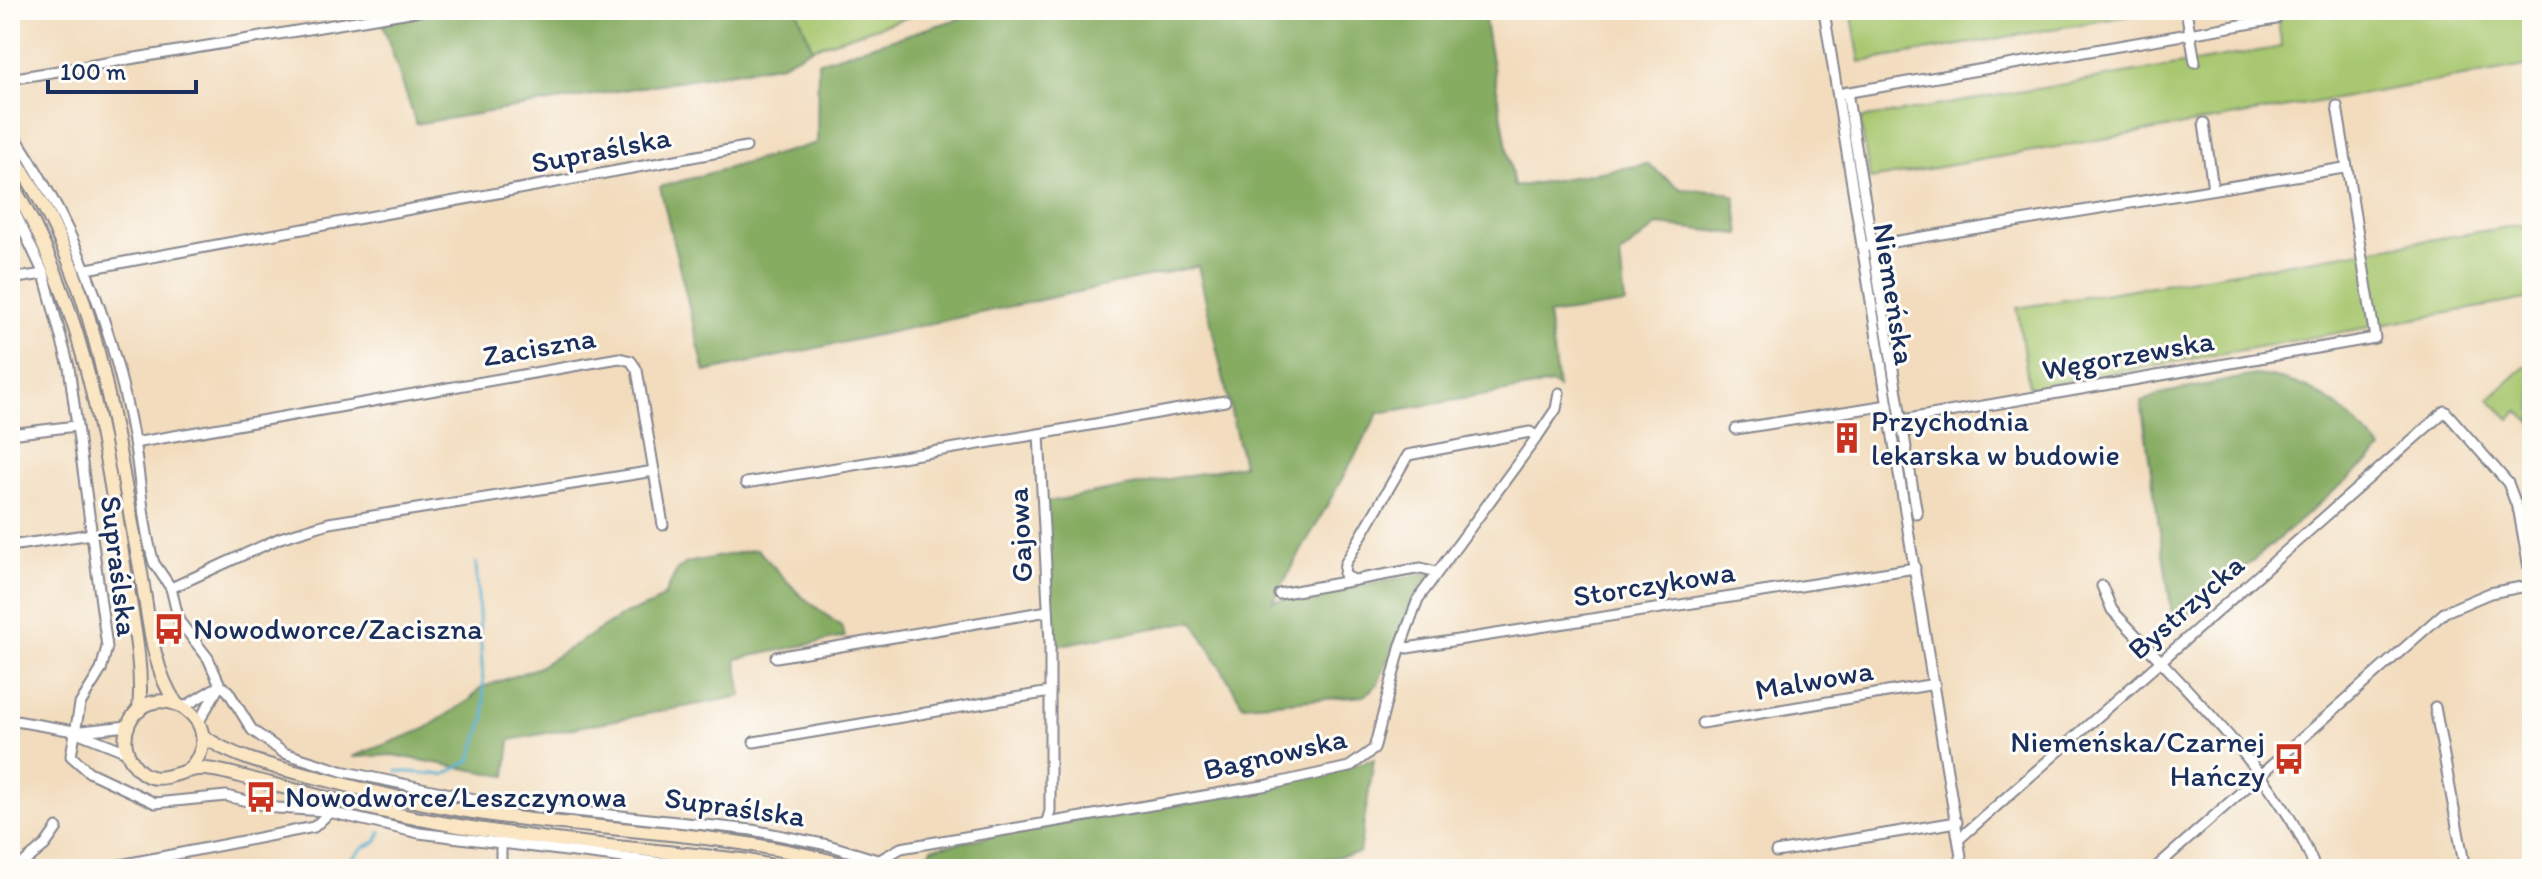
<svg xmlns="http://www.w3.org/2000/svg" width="2542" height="879" font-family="Itim,sans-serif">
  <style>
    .green { fill: #a8c76f; stroke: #627b66; stroke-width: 2 }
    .forest { fill: #86ac62; stroke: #506e60; stroke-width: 2 }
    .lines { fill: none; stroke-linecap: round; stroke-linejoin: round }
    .stream { stroke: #51aecf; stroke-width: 3 }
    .minor-casing { stroke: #86868e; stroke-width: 13 }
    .secondary-casing { stroke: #86868e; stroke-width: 16 }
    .minor { stroke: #fff; stroke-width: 9 }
    .secondary { stroke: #fbe6c4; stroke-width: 12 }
    .labels { text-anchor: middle; stroke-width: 6; stroke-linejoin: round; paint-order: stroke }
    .street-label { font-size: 30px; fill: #1b2f5e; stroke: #fdfcf7 }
    .poi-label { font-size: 30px; fill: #1b2f5e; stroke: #fdfcf7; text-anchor: start }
  </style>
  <rect width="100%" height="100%" fill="#fdfcf7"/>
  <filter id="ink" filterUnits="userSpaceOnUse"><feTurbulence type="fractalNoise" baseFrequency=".0125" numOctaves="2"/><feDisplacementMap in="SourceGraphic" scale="16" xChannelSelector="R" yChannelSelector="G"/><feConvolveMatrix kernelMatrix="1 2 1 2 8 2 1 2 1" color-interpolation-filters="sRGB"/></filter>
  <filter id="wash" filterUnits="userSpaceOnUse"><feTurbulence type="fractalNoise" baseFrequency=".006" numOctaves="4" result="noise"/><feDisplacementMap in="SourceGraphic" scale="32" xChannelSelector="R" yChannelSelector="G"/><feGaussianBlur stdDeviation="1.8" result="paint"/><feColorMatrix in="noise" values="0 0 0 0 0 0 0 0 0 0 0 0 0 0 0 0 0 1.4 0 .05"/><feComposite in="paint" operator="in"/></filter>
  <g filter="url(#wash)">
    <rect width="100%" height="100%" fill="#f2dcbd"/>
    <g class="green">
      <polygon points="797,10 931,10 812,48"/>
      <polygon points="1851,10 2164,10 1860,62"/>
      <polygon points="2276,10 2532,10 2532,65 1870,179 1860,119 2282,47"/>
      <polygon points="2532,223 2532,298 2029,388 2017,308"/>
      <polygon points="2532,360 2532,424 2518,411 2510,419 2489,399"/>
    </g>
    <g class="forest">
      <polygon points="457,10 797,10 812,48 782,64 416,124 382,22"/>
      <polygon points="987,10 1483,10 1514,187 1647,164 1681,189 1726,192 1735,197 1740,234 1658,225 1620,255 1625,304 1548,315 1558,388 1552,384 1379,413 1273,601 1432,572 1413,598 1378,684 1364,696 1243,705 1193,621 1054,646 1047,502 1243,465 1198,266 705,372 660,187 817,143 818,62"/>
      <path d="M2255,375C2313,380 2343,407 2382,450L2174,628L2141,402L2160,394Z"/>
      <polygon points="757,549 800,595 841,626 845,637 736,659 742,696 510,740 506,776 393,755 352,757 423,730 471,699 480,688 537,668 625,614 651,605 664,596 677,570 687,563"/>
      <polygon points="1374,760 1359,853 1264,869 946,869 926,861 932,848"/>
    </g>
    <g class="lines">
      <g class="stream">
        <polyline points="397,771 444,775 471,760 485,716 476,563"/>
        <polyline points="340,869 364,847 376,842 381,832"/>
      </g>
    </g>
  </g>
  <g filter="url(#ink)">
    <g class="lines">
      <defs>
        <g id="minor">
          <polyline points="2186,10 2195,62"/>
          <polyline points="1824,11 1963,869"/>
          <polyline points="10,79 422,10"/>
          <polyline points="1847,92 1917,514"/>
          <polyline points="1838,94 2276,19"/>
          <polyline points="2204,123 2213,189"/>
          <path d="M10,129C75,224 114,328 134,441C141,481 142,523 154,563L171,588L179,621L208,658L220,685L228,691L252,730L284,753L341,771L489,802L752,830L828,845L907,869"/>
          <polyline points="10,202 44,274 69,367 107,647 101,670 80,704 71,756 89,772 155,803 226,796 277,808 325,811 419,833 713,869"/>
          <polyline points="1862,247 2344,168"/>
          <polyline points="87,269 746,147"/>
          <polyline points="10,279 44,274"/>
          <polyline points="1891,422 2375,338 2337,106"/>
          <polyline points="1736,429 1888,405"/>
          <polyline points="10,434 76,426"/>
          <polyline points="134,443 619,358 631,361 637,370 654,471 329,523 280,538 171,588"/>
          <polyline points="654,471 663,525"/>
          <polyline points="746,483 1039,434"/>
          <polyline points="10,546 92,534"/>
          <polyline points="1354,580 1344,575 1345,564 1408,455 1530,432 1537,437"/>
          <path d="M2102,586L2112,610C2176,678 2285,783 2315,869"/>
          <polyline points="1279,594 1421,568 1436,572"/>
          <polyline points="1401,645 1407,648 1915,568"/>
          <polyline points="776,657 1048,611"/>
          <polyline points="184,707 220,685"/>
          <polyline points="2435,707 2465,869"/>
          <polyline points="10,720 74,731 127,752"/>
          <polyline points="198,723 220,685"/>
          <polyline points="1702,723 1935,684"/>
          <polyline points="81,731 128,726"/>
          <polyline points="754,742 1050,692"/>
          <polyline points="1047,821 1050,811 1050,643 1039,434 1225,401"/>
          <polyline points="1959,839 2445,411 2508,483 2519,512 2532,585"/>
          <polyline points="501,846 501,869"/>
          <polyline points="1776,852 1957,822"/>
          <polyline points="880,860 901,848 1268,785 1349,767 1374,749 1401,645 1418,599 1537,437 1556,409 1559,393"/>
          <polyline points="16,869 45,845 57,828"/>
          <polyline points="100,869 314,827 329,813"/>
          <polyline points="2154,869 2445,612 2490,593 2532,585"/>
        </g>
        <g id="secondary">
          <path d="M10,152C99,277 111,417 139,562C148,607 150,666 176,703"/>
          <path d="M10,181C81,298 102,426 123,559C130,608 144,661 139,711"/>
          <path d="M202,735C236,761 286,769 327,780C383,795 441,808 499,816C618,832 743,833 858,869"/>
          <path d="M187,771C237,723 153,671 129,723C124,735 124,747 130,758C152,797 178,766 206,769C227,771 249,779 271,784C325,798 380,812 436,822C539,841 645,849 749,861L787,869"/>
        </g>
      </defs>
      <use href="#minor" class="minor-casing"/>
      <use href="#secondary" class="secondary-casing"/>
      <use href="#minor" class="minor"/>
      <use href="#secondary" class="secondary"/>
    </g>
  </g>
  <defs>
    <symbol id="building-bare" viewBox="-9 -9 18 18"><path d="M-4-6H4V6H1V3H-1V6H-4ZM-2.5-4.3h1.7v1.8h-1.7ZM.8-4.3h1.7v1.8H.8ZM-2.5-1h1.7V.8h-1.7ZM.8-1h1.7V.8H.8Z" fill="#c8321e" stroke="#fdfcf7" stroke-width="2.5" paint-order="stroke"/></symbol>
    <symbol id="bus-bare" viewBox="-9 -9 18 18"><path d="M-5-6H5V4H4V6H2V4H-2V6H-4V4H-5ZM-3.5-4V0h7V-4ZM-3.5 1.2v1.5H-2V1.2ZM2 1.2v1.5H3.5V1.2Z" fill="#c8321e" stroke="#fdfcf7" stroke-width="2.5" paint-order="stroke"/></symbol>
  </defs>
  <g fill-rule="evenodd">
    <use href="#building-bare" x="1825" y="416" width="44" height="44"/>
    <use href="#bus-bare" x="147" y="607" width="44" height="44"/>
    <use href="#bus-bare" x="2267" y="737" width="44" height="44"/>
    <use href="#bus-bare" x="239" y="775" width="44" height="44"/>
  </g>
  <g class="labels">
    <g class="street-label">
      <text transform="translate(601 150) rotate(-11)" y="10">Supraślska</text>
      <text transform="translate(1894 294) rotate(81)" y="10">Niemeńska</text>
      <text transform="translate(539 347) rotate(-10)" y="10">Zaciszna</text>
      <text transform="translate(2128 355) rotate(-10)" y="10">Węgorzewska</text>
      <text transform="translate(1020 535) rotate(-93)" y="10">Gajowa</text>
      <text transform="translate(119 566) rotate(83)" y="10">Supraślska</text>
      <text transform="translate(1654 584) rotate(-9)" y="10">Storczykowa</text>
      <text transform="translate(2186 607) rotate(-41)" y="10">Bystrzycka</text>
      <text transform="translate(1814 680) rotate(-10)" y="10">Malwowa</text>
      <text transform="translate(1275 754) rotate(-13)" y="10">Bagnowska</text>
      <text transform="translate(735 807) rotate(8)" y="10">Supraślska</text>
    </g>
    <g class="poi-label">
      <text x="1871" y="431">Przychodnia<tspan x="1871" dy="34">lekarska w budowie</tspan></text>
      <text x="193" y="639">Nowodworce/Zaciszna</text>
      <text x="2265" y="752" text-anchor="end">Niemeńska/Czarnej<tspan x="2265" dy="34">Hańczy</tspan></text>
      <text x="285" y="807">Nowodworce/Leszczynowa</text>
    </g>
  </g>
  <rect width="2542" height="879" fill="none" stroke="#fdfcf7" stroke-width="40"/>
  <path d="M48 80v12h148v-12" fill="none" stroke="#1b2f5e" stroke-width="4"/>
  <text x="60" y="80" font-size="24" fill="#1b2f5e" stroke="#fdfcf7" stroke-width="6" paint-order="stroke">100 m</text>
</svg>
